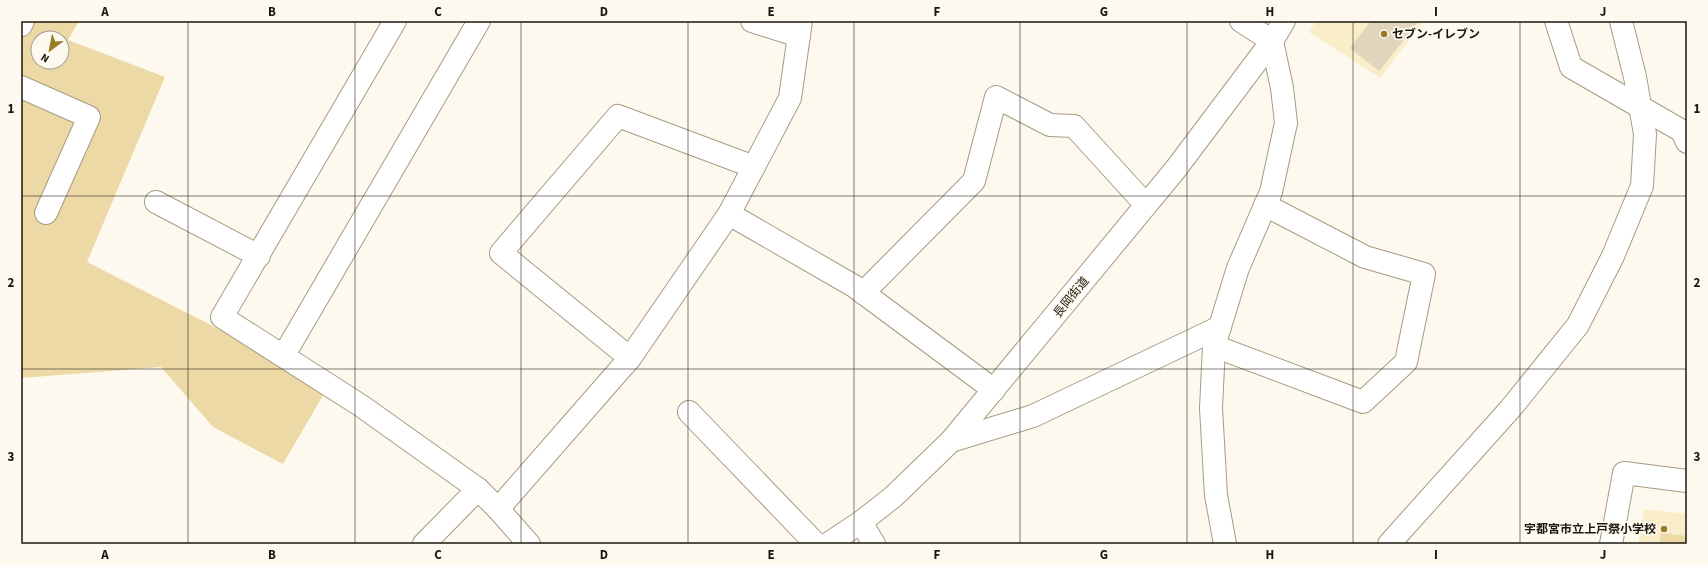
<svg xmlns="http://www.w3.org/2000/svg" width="1708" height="565" font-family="'Source Sans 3','Noto Sans JP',sans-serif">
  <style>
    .built { fill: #faedca }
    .green { fill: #ecd9a6; fill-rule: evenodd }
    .building { fill: #e0d6bb }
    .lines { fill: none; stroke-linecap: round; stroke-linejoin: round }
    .street-casing { stroke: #a69c83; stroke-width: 24 }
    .secondary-casing { stroke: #a69c83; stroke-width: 24 }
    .street { stroke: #fff; stroke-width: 22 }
    .secondary { stroke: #fff; stroke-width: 22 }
    .grid { fill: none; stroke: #1b170e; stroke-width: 1; stroke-opacity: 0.55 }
    .poi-dot { fill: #987b24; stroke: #fdf9ee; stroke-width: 1.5 }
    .labels { text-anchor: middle; stroke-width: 3.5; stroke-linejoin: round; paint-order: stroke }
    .poi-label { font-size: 12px; font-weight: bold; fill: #1b170e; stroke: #fdf9ee; text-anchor: start }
    .street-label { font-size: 12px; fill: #1b170e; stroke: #fdf9ee }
    .neatline { fill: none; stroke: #1b170e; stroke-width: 1.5 }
    .grid-label { font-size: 13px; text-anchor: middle; font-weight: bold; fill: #1b170e }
  </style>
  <rect width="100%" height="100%" fill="#fdf9ee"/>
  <g class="built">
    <polygon points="1316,21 1424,21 1380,78 1309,32"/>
    <polygon points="1644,509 1687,514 1687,544 1638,544"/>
  </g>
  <g class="green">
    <path d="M21,21H79L68,40L165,77L87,262L329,385L283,464L213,427L161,367L21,378ZM38,38H62V62H38Z"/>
    <polygon points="1661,533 1687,536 1687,544 1659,544"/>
  </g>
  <polygon class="building" points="1371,21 1419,21 1379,71 1350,48"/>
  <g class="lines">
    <defs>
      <g id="street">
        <polyline points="395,21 222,317 360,405 478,489 498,509 529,544"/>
        <polyline points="752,21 799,36"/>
        <polyline points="1556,21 1571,67 1682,131 1687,142"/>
        <polyline points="21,25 23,21"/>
        <polyline points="21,87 89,117 46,213"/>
        <polyline points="156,202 259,256"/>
        <polyline points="729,214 854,286 994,390"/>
        <polyline points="863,293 974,181 996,97 1050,125 1074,126 1146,205"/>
        <polyline points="1214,346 1363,402 1406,362 1424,274 1365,257 1265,205"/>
        <polyline points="284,355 479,21"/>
        <polyline points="630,358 501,253 618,116 754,167"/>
        <polyline points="689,412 816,544"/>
        <polyline points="951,441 1033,416 1220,327"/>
        <polyline points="498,509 630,358 729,214 790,98 801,21"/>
        <polyline points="861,522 874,544"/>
        <polyline points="424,544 478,489"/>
        <polyline points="1225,544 1216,495 1211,408 1214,346 1238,268 1271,192 1286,123 1282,88 1272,41 1241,21"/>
      </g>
      <g id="secondary">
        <polyline points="828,544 861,522 893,497 951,441 1175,170 1272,41 1284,21"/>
        <polyline points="1389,544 1511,408 1578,325 1613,256 1642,186 1645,134 1635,77 1621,21"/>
        <polyline points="1611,544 1624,473 1687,481"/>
      </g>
    </defs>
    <use href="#street" class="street-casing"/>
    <use href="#secondary" class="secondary-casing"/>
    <use href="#street" class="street"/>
    <use href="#secondary" class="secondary"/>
  </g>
  <path class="grid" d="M188,21V544M355,21V544M521,21V544M688,21V544M854,21V544M1020,21V544M1187,21V544M1353,21V544M1520,21V544M21,196H1687M21,369H1687"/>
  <g class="poi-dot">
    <circle cx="1384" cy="34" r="4"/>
    <circle cx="1664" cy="529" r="4"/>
  </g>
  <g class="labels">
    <g class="poi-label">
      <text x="1392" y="38">セブン-イレブン</text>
      <text x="1656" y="533" text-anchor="end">宇都宮市立上戸祭小学校</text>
    </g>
    <g class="street-label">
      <text transform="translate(1071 297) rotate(-51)" y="4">長岡街道</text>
    </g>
  </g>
  <rect width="1708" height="565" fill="none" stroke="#fdf9ee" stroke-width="44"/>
  <g transform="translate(50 50) rotate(212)"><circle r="19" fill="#fdf9ee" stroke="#a39f94"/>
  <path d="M0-3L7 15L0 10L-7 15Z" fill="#987b24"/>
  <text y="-6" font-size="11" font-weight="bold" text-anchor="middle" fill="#1b170e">N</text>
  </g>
  <rect x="22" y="22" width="1664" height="521" class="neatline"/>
  <g class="grid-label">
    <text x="105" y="16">A</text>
    <text x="272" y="16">B</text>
    <text x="438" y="16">C</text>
    <text x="604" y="16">D</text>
    <text x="771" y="16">E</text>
    <text x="937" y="16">F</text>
    <text x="1104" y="16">G</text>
    <text x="1270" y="16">H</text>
    <text x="1436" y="16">I</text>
    <text x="1603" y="16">J</text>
    <text x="11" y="113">1</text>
    <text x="1697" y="113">1</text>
    <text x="11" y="287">2</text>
    <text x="1697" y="287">2</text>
    <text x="11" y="461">3</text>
    <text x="1697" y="461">3</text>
    <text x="105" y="559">A</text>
    <text x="272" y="559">B</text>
    <text x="438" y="559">C</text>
    <text x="604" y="559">D</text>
    <text x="771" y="559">E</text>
    <text x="937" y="559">F</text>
    <text x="1104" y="559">G</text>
    <text x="1270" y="559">H</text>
    <text x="1436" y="559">I</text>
    <text x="1603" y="559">J</text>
  </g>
</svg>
